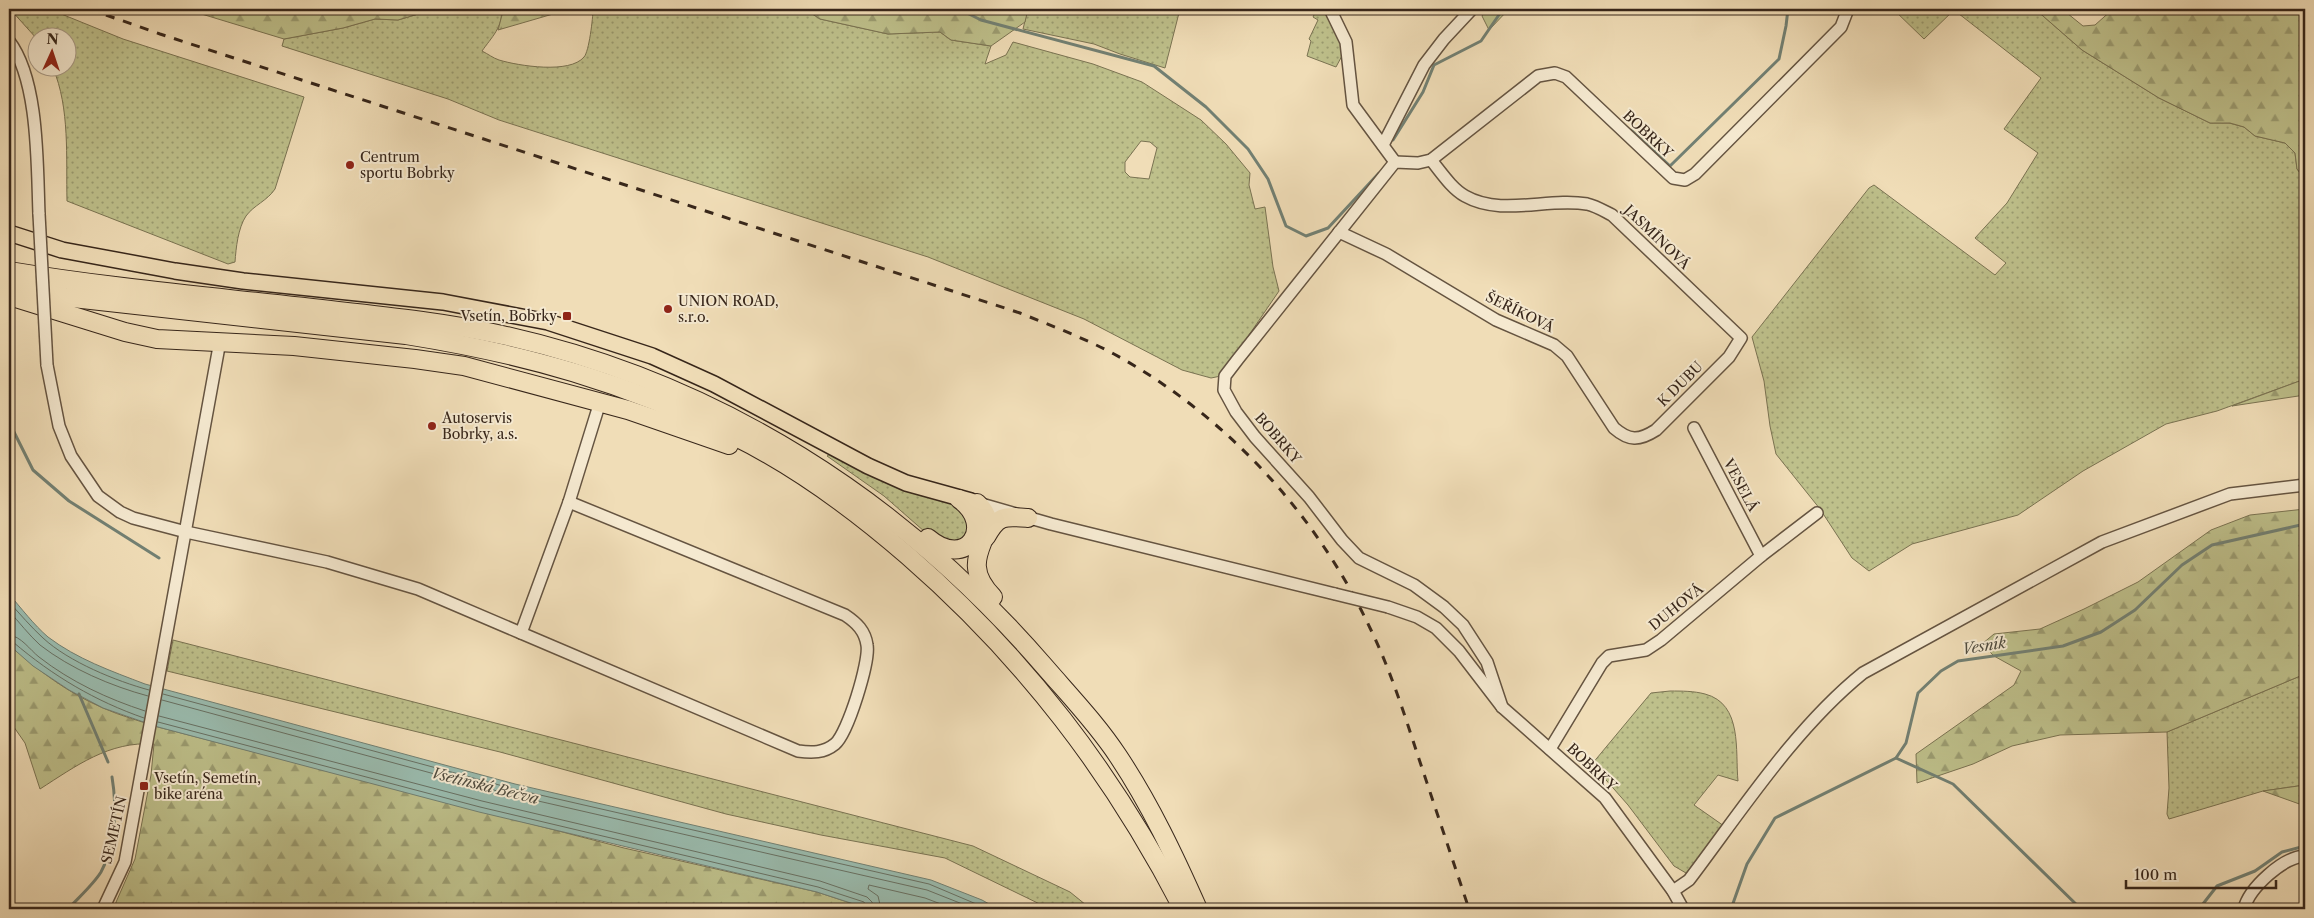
<svg xmlns="http://www.w3.org/2000/svg" width="2314" height="918" font-family="'Libre Caslon Text',serif">
  <style>
    .grass { fill: url(#grass-dots); stroke: #7a7352; fill-rule: evenodd }
    .forest { fill: url(#forest-firs); stroke: #7a7352 }
    .water { fill: #9abcaf; stroke: #728073 }
    .lines { fill: none; stroke-linecap: round; stroke-linejoin: round }
    .shore { stroke: #687164; stroke-width: 1 }
    .stream { stroke: #728073; stroke-width: 3 }
    .minor-casing { stroke: #655441; stroke-width: 14 }
    .major-casing { stroke: #37261a; stroke-width: 18 }
    .highway-casing { stroke: #37261a; stroke-width: 20 }
    .minor { stroke: #f5e9d0; stroke-width: 11 }
    .major { stroke: #f0ddb7; stroke-width: 15 }
    .highway { stroke: #f0ddb7; stroke-width: 18 }
    .rail { stroke: #37261a; stroke-width: 3; stroke-dasharray: 9 9; stroke-linecap: butt }
    .minor-bridge-casing { stroke: #655441; stroke-width: 14; stroke-linecap: butt }
    .minor-bridge { stroke: #f5e9d0; stroke-width: 11 }
    .poi-dot { fill: #8f2418; stroke: #f5e9d0; stroke-width: 2 }
    .labels { text-anchor: middle; stroke-width: 4; stroke-linejoin: round; paint-order: stroke }
    .street-label { font-size: 14px; fill: #37261a; stroke: #f5e9d0 }
    .poi-label { font-size: 14px; fill: #37261a; stroke: #f5e9d0; text-anchor: start }
    .water-label { font-size: 15px; font-style: italic; fill: #504c3f; stroke: #f5e9d0 }
  </style>
  <defs>
    <pattern id="grass-dots" width="8" height="8" patternUnits="userSpaceOnUse" patternTransform="scale(1.25)"><rect width="8" height="8" fill="#bec08b"/><path d="M2 2h.1M6 6h.1" fill="none" stroke="#9b9c71" stroke-width="1.8" stroke-linecap="round"/></pattern>
    <pattern id="forest-firs" width="22" height="20" patternUnits="userSpaceOnUse" patternTransform="scale(1.25)"><rect width="22" height="20" fill="#bec08b"/><path d="M5 1l3.5 6h-7zM16 11l3.5 6h-7z" fill="#9b9c71"/></pattern>
  </defs>
  <rect width="100%" height="100%" fill="#f0ddb7"/>
  <filter id="stains"><feTurbulence type="fractalNoise" baseFrequency=".004" numOctaves="4"/><feColorMatrix values="0 0 0 0 .2 0 0 0 0 .09 0 0 0 0 .02 0 0 0 .5 -.17"/></filter>
  <radialGradient id="worn" r=".72"><stop offset=".6" stop-color="#630" stop-opacity="0"/><stop offset="1" stop-color="#630" stop-opacity=".3"/></radialGradient>
  <g class="grass">
    <path d="M10,9H49L123,39L304,97L275,189C267,201 254,205 246,216C238,228 236,248 235,262L228,264L67,201C66,158 70,108 53,68H68V38L37,39Z"/>
    <path d="M435,9H501C504,26 491,38 482,51C488,54 493,58 499,60C519,66 570,74 584,57C589,52 593,18 593,9H805L820,19L888,34L940,32L951,40L991,46L985,64L1006,55L1013,42L1093,64L1142,82L1201,120L1226,144L1250,173L1249,185L1255,209L1265,207L1273,267L1279,291L1221,376L1211,378L1182,370L1084,319L928,257L499,120L448,99L282,46L284,39L343,28L375,19L398,20ZM1141,141L1150,142L1157,148L1149,179L1130,177L1125,172V162Z"/>
    <polygon points="1028,9 1180,9 1165,68 1120,54 1094,44 1023,29"/>
    <polygon points="1317,9 1325,9 1341,38 1344,52 1336,67 1307,56 1311,41 1309,39 1318,20 1313,17"/>
    <polygon points="1893,9 2035,9 2082,50 2159,98 2210,123 2229,123 2244,127 2255,136 2285,143 2295,153 2297,169 2305,179 2305,379 2217,411 2166,424 2083,471 2018,515 1912,544 1869,571 1852,558 1820,509 1776,454 1770,426 1764,381 1752,337 1869,188 1874,185 1995,275 2006,263 1975,238 2007,203 2038,153 2004,129 2041,78 1954,10 1924,39"/>
    <polygon points="830,454 959,505 972,524 962,542 933,539 884,496 827,456"/>
    <polygon points="173,640 973,846 1070,892 1091,909 1050,909 945,858 821,835 726,814 500,752 167,671"/>
    <polygon points="2305,674 2305,785 2263,791 2169,819 2167,814 2169,788 2167,732"/>
    <path d="M1670,691C1682,691 1694,691 1705,694C1743,704 1735,751 1738,781L1718,775L1694,805L1724,826L1692,869L1686,873L1674,866L1628,805L1592,764L1651,693Z"/>
  </g>
  <g class="forest">
    <polygon points="185,9 184,9 435,9 398,20 375,19 343,28 284,39"/>
    <polygon points="501,9 554,9 553,14 498,30 502,15"/>
    <polygon points="805,9 1028,9 1025,22 991,46 951,40 940,32 888,34 820,19"/>
    <polygon points="1486,9 1509,9 1489,30 1482,16"/>
    <polygon points="2035,9 2062,9 2083,26 2095,25 2113,9 2305,9 2305,179 2297,169 2295,153 2285,143 2255,136 2244,127 2230,123 2210,123 2159,98 2082,50"/>
    <polygon points="2305,379 2305,395 2232,406"/>
    <polygon points="2305,509 2305,674 2167,732 2060,735 2012,746 1973,764 1917,783 1916,754 2014,685 2021,671 1994,656 1982,644 1994,634 2040,629 2084,609 2138,582 2211,530 2250,515"/>
    <path d="M9,644C37,670 68,693 103,708C121,716 140,721 158,727L624,848L817,892L869,909H113L135,859L151,775L154,744C109,741 76,766 40,789L25,743L9,720Z"/>
    <polygon points="2305,785 2305,806 2263,791"/>
  </g>
  <path class="water" d="M9,594C21,608 34,625 48,637C77,659 111,671 145,684L515,784L931,880L982,900L998,909H869L817,892L479,812L158,727L103,708L69,690L33,666L9,645Z"/>
  <g class="lines">
    <g class="shore">
      <path d="M9,602C20,614 31,627 43,638C69,662 116,681 149,690"/>
      <path d="M9,611C19,622 29,635 40,645C71,669 111,686 148,696"/>
      <path d="M9,635C21,636 30,650 39,657C71,682 108,699 145,711"/>
      <path d="M9,641L13,642C53,676 95,701 144,718"/>
      <polyline points="163,694 514,789 929,884 988,909"/>
      <polyline points="162,700 512,795 927,890 975,909"/>
      <polyline points="159,716 482,801 820,881 867,897 872,902 874,909"/>
      <polyline points="158,722 480,807 818,887 864,902 867,909"/>
      <polyline points="881,909 878,896 868,889 869,885 925,898 954,909"/>
    </g>
    <g class="stream">
      <polyline points="959,9 981,20 1154,66 1206,107 1248,149 1268,179 1286,226 1306,236 1328,228 1379,173"/>
      <polyline points="1631,130 1670,166 1779,59 1786,26 1788,9"/>
      <polyline points="1393,140 1423,92 1434,65 1481,41 1503,9"/>
      <polyline points="9,422 33,470 69,501 159,558"/>
      <polyline points="79,694 108,762"/>
      <polyline points="1896,758 1953,784 2081,909"/>
      <path d="M68,909C78,898 93,885 101,872C116,845 117,807 112,777"/>
      <polyline points="1731,909 1747,864 1775,818 1896,758 1906,743 1918,693 1941,671 1958,661 2063,646 2101,632 2135,610 2182,565 2212,545 2305,524"/>
      <polyline points="2199,909 2217,886 2255,871 2282,852 2305,846"/>
    </g>
    <defs>
      <g id="minor">
        <polyline points="1330,9 1346,42 1353,105 1395,162"/>
        <path d="M9,41C39,80 37,165 39,214"/>
        <polyline points="1383,145 1424,65 1444,39 1472,9"/>
        <path d="M1339,232L1386,254L1496,320L1554,345L1567,356L1614,428C1629,441 1639,441 1656,430L1729,357L1741,338L1612,215C1604,211 1596,206 1587,204C1548,197 1502,217 1465,196C1451,188 1441,172 1431,160"/>
        <polyline points="47,365 59,426 71,456 98,496 120,512 133,518 186,532 327,562 418,589 521,633 569,502 600,402"/>
        <polyline points="1694,428 1761,556"/>
        <polyline points="978,503 1051,524 1335,594"/>
        <polyline points="1388,607 1417,617 1436,628 1459,651 1502,707 1605,798 1673,891 1683,909"/>
        <path d="M521,633L798,751C812,753 824,753 835,744C848,733 870,661 867,645C865,631 857,623 845,615L569,502"/>
        <polyline points="1502,707 1487,662 1463,625 1444,607 1414,585 1359,558 1342,540 1309,497 1255,437 1236,412 1224,390 1225,376 1238,359 1395,162 1418,163 1431,160 1538,76 1555,73 1566,77 1673,178 1685,180 1695,174 1841,27 1848,9"/>
        <polyline points="1550,749 1602,663 1609,656 1646,650 1661,640 1761,556 1817,513"/>
        <path d="M1673,891L1689,880C1742,810 1795,728 1863,673L2102,542L2230,494L2305,485"/>
        <polyline points="103,909 125,862 220,341"/>
        <path d="M2244,909C2249,888 2283,857 2305,856"/>
      </g>
      <polyline id="major" points="9,233 62,250 175,271 243,281 443,302 548,322 652,356 714,384 868,466 906,483 971,501"/>
      <g id="highway">
        <path d="M9,271C118,289 228,298 338,311C393,317 448,323 502,335C718,383 901,500 1045,667C1070,696 1097,724 1118,756C1150,804 1175,857 1198,909"/>
        <path d="M9,286L64,297L406,335C525,354 625,382 734,436C797,467 855,510 908,556C1025,658 1112,772 1183,909"/>
        <polyline points="9,296 125,332 157,339 294,346 415,359 464,366 628,410 729,445"/>
        <path d="M977,503C1010,534 950,553 993,597"/>
        <path d="M986,537C998,515 1004,516 1028,518"/>
        <path d="M928,538C967,571 996,525 959,499"/>
      </g>
    </defs>
    <use href="#minor" class="minor-casing"/>
    <use href="#major" class="major-casing"/>
    <use href="#highway" class="highway-casing"/>
    <use href="#minor" class="minor"/>
    <use href="#major" class="major"/>
    <use href="#highway" class="highway"/>
    <path class="rail" d="M89,9L160,34L1020,313C1052,326 1084,338 1114,354C1225,415 1316,513 1370,628C1390,669 1404,713 1418,756C1435,807 1452,858 1469,909"/>
    <defs>
      <g id="minor-bridge">
        <polyline points="39,214 47,365"/>
        <polyline points="1335,594 1388,607"/>
      </g>
    </defs>
    <use href="#minor-bridge" class="minor-bridge-casing"/>
    <use href="#minor-bridge" class="minor-bridge"/>
  </g>
  <g class="poi-dot">
    <circle cx="350" cy="165" r="5"/>
    <circle cx="668" cy="309" r="5"/>
    <rect x="562" y="311" width="10" height="10" rx="2.5"/>
    <circle cx="432" cy="426" r="5"/>
    <rect x="139" y="781" width="10" height="10" rx="2.5"/>
  </g>
  <g class="labels">
    <g class="street-label">
      <text transform="translate(1648 134) rotate(43)" y="5">BOBRKY</text>
      <text transform="translate(1657 237) rotate(44)" y="5">JASMÍNOVÁ</text>
      <text transform="translate(1520 312) rotate(26)" y="5">ŠEŘÍKOVÁ</text>
      <text transform="translate(1680 384) rotate(-45)" y="5">K DUBU</text>
      <text transform="translate(1278 438) rotate(49)" y="5">BOBRKY</text>
      <text transform="translate(1741 485) rotate(62)" y="5">VESELÁ</text>
      <text transform="translate(1676 607) rotate(-39)" y="5">DUHOVÁ</text>
      <text transform="translate(1592 767) rotate(43)" y="5">BOBRKY</text>
      <text transform="translate(114 830) rotate(-77)" y="5">SEMETÍN</text>
    </g>
    <g class="poi-label">
      <text x="360" y="162">Centrum<tspan x="360" dy="16">sportu Bobrky</tspan></text>
      <text x="678" y="306">UNION ROAD,<tspan x="678" dy="16">s.r.o.</tspan></text>
      <text x="557" y="321" text-anchor="end">Vsetín, Bobrky</text>
      <text x="442" y="423">Autoservis<tspan x="442" dy="16">Bobrky, a.s.</tspan></text>
      <text x="154" y="783">Vsetín, Semetín,<tspan x="154" dy="16">bike aréna</tspan></text>
    </g>
    <g class="water-label">
      <text transform="translate(1984 646) rotate(-9)" y="5">Vesník</text>
      <text transform="translate(485 786) rotate(14)" y="5">Vsetínská Bečva</text>
    </g>
  </g>
  <rect width="2314" height="918" fill="none" stroke="#f0ddb7" stroke-width="30"/>
  <rect x="10" y="10" width="2294" height="898" fill="none" stroke="#37261a" stroke-width="2.5"/>
  <rect x="15" y="15" width="2284" height="888" fill="none" stroke="#37261a"/>
  <g transform="translate(52 52) rotate(3)"><circle r="24" fill="#f5e9d0" stroke="#a99b87"/>
  <path d="M0-4L9 19L0 12L-9 19Z" fill="#8f2418"/>
  <text y="-8" font-size="14" font-weight="bold" text-anchor="middle" fill="#37261a">N</text>
  </g>
  <path d="M2126 880v8h150v-8" fill="none" stroke="#37261a" stroke-width="2.5"/>
  <text x="2134" y="880" font-size="15" fill="#37261a" stroke="#f5e9d0" stroke-width="4" paint-order="stroke">100 m</text>
  <rect width="100%" height="100%" filter="url(#stains)"/>
  <rect width="100%" height="100%" fill="url(#worn)"/>
</svg>
